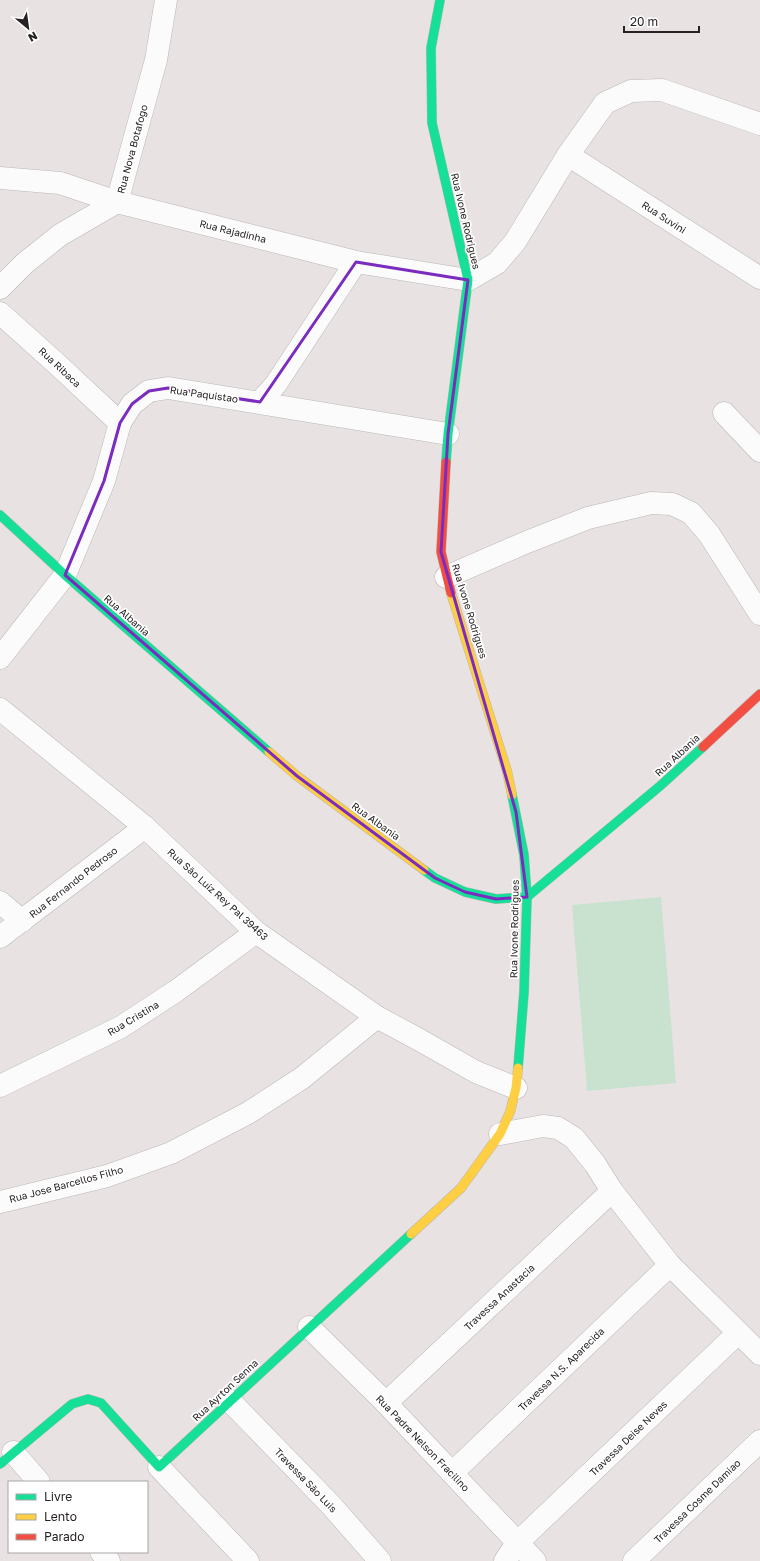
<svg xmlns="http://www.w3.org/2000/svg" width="760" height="1561" font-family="'Golos Text',sans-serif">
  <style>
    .green { fill: #c8e2cf }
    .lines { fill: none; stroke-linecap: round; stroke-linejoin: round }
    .street-casing { stroke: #bbb6b7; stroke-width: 23 }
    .fast-casing { stroke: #bbb6b7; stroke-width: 10 }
    .slow-casing { stroke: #bbb6b7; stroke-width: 10 }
    .jam-casing { stroke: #bbb6b7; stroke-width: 10 }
    .street { stroke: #fcfbfb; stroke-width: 22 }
    .fast { stroke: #16e098; stroke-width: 9 }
    .slow { stroke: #ffcf43; stroke-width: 9 }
    .jam { stroke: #f24e42; stroke-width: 9 }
    .marked { fill: none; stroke: #7b2cbf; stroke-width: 3; stroke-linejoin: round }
    .labels { text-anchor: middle; stroke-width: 3.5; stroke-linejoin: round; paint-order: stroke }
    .street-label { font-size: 10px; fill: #262122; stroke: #fff }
  </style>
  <rect width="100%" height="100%" fill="#e8e2e3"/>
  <polygon class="green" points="661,897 676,1083 587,1091 572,905"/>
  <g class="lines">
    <defs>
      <g id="street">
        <polyline points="568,155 760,278"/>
        <polyline points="0,178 60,183 117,202 356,262 468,280 497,263 515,242 568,155 605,103 631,91 662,90 760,124"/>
        <polyline points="0,288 25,263 60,235 117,202 156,60 166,0"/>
        <polyline points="0,313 58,365 120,423"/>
        <polyline points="260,402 276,384 356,262"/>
        <polyline points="724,413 760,451"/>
        <polyline points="446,577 527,542 588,518 651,503 672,504 691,513 709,534 760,614"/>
        <polyline points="0,658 65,575 104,481 120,423 132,404 149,391 168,388 448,434"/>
        <polyline points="0,709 145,827 256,932 377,1017 418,1039 476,1072 516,1088"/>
        <polyline points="0,902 22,921"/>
        <polyline points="0,937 145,827"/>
        <polyline points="0,1086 121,1027 176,991 256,932"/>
        <polyline points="500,1134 543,1126 558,1128 574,1138 595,1164 612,1191 670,1265 760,1354"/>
        <polyline points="0,1202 107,1176 171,1153 248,1113 302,1078 377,1017"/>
        <polyline points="309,1327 386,1403 535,1561"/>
        <polyline points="230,1401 330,1504 380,1561"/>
        <polyline points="386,1403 612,1191"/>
        <polyline points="13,1452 39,1482"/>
        <polyline points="159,1467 248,1561"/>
        <polyline points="452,1473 670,1265"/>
        <polyline points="101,1552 109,1561"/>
        <polyline points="505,1561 517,1543 738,1333"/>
        <polyline points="634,1561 760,1441"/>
      </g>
      <g id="fast">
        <polyline points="440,0 431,48 432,123 468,280 448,434 446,462"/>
        <polyline points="0,515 65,575 269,752"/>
        <polyline points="512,795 524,855 527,897 524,992 518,1068"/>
        <polyline points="424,870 435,878 465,892 496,899 527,897 660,786 703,747"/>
        <polyline points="0,1464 72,1404 88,1399 101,1403 159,1467 411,1234"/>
      </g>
      <g id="slow">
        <polyline points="451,593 507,771 512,795"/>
        <polyline points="269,752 297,776 424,870"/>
        <polyline points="411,1234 461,1188 500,1134 510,1112 516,1088 518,1068"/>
      </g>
      <g id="jam">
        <polyline points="446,462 441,552 451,593"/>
        <polyline points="703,747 760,694"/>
      </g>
    </defs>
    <use href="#street" class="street-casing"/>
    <use href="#fast" class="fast-casing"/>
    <use href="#slow" class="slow-casing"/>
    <use href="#jam" class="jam-casing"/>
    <use href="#street" class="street"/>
    <use href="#fast" class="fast"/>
    <use href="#slow" class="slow"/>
    <use href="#jam" class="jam"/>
  </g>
  <path class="marked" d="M356,262L468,280L448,434L441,552L516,812L527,897L496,899L465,892L435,878L297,776L65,575L104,481L120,423L132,404L149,391L168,388L260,402Z"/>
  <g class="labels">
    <g class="street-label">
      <text transform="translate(132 149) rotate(-75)" y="4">Rua Nova Botafogo</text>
      <text transform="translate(664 217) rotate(33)" y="4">Rua Suvini</text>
      <text transform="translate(466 221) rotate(77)" y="4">Rua Ivone Rodrigues</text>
      <text transform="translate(233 231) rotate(14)" y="4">Rua Rajadinha</text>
      <text transform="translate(60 367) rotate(43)" y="4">Rua Ribaca</text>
      <text transform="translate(204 394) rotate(8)" y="4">Rua Paquistao</text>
      <text transform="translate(470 611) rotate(73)" y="4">Rua Ivone Rodrigues</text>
      <text transform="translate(127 615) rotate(41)" y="4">Rua Albania</text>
      <text transform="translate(677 755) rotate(-43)" y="4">Rua Albania</text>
      <text transform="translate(376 821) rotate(36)" y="4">Rua Albania</text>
      <text transform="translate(73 882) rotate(-38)" y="4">Rua Fernando Pedroso</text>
      <text transform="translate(218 894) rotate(42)" y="4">Rua Sāo Luiz Rey Pal 39463</text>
      <text transform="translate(514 929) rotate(-89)" y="4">Rua Ivone Rodrigues</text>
      <text transform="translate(133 1018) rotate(-31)" y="4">Rua Cristina</text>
      <text transform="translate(66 1184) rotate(-15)" y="4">Rua Jose Barcellos Filho</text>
      <text transform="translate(499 1297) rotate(-43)" y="4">Travessa Anastacia</text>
      <text transform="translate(561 1369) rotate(-44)" y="4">Travessa N.S. Aparecida</text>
      <text transform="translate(225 1390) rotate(-43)" y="4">Rua Ayrton Senna</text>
      <text transform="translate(628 1438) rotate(-44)" y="4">Travessa Deise Neves</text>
      <text transform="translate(423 1443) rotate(46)" y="4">Rua Padre Nelson Fracilino</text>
      <text transform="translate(306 1480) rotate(46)" y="4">Travessa Sāo Luis</text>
      <text transform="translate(697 1501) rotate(-44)" y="4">Travessa Cosme Damiao</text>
    </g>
  </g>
  <rect x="8" y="1481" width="140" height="72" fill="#ffffff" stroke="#a8a6a7"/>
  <rect x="16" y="1494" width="20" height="6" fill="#16e098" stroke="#a8a6a7"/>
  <text x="44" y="1501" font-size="12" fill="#262122">Livre</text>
  <rect x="16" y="1514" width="20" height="6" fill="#ffcf43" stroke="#a8a6a7"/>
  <text x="44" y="1521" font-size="12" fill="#262122">Lento</text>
  <rect x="16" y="1534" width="20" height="6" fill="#f24e42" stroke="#a8a6a7"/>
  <text x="44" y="1541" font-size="12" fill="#262122">Parado</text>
  <g transform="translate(28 28) rotate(151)" stroke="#ffffff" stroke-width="3" paint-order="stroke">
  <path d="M0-3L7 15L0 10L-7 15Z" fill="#262122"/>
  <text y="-6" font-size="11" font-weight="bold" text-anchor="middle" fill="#262122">N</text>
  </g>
  <path d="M624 26v6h75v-6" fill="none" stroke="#262122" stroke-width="2"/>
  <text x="630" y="26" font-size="12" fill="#262122" stroke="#ffffff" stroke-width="3" paint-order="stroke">20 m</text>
</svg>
